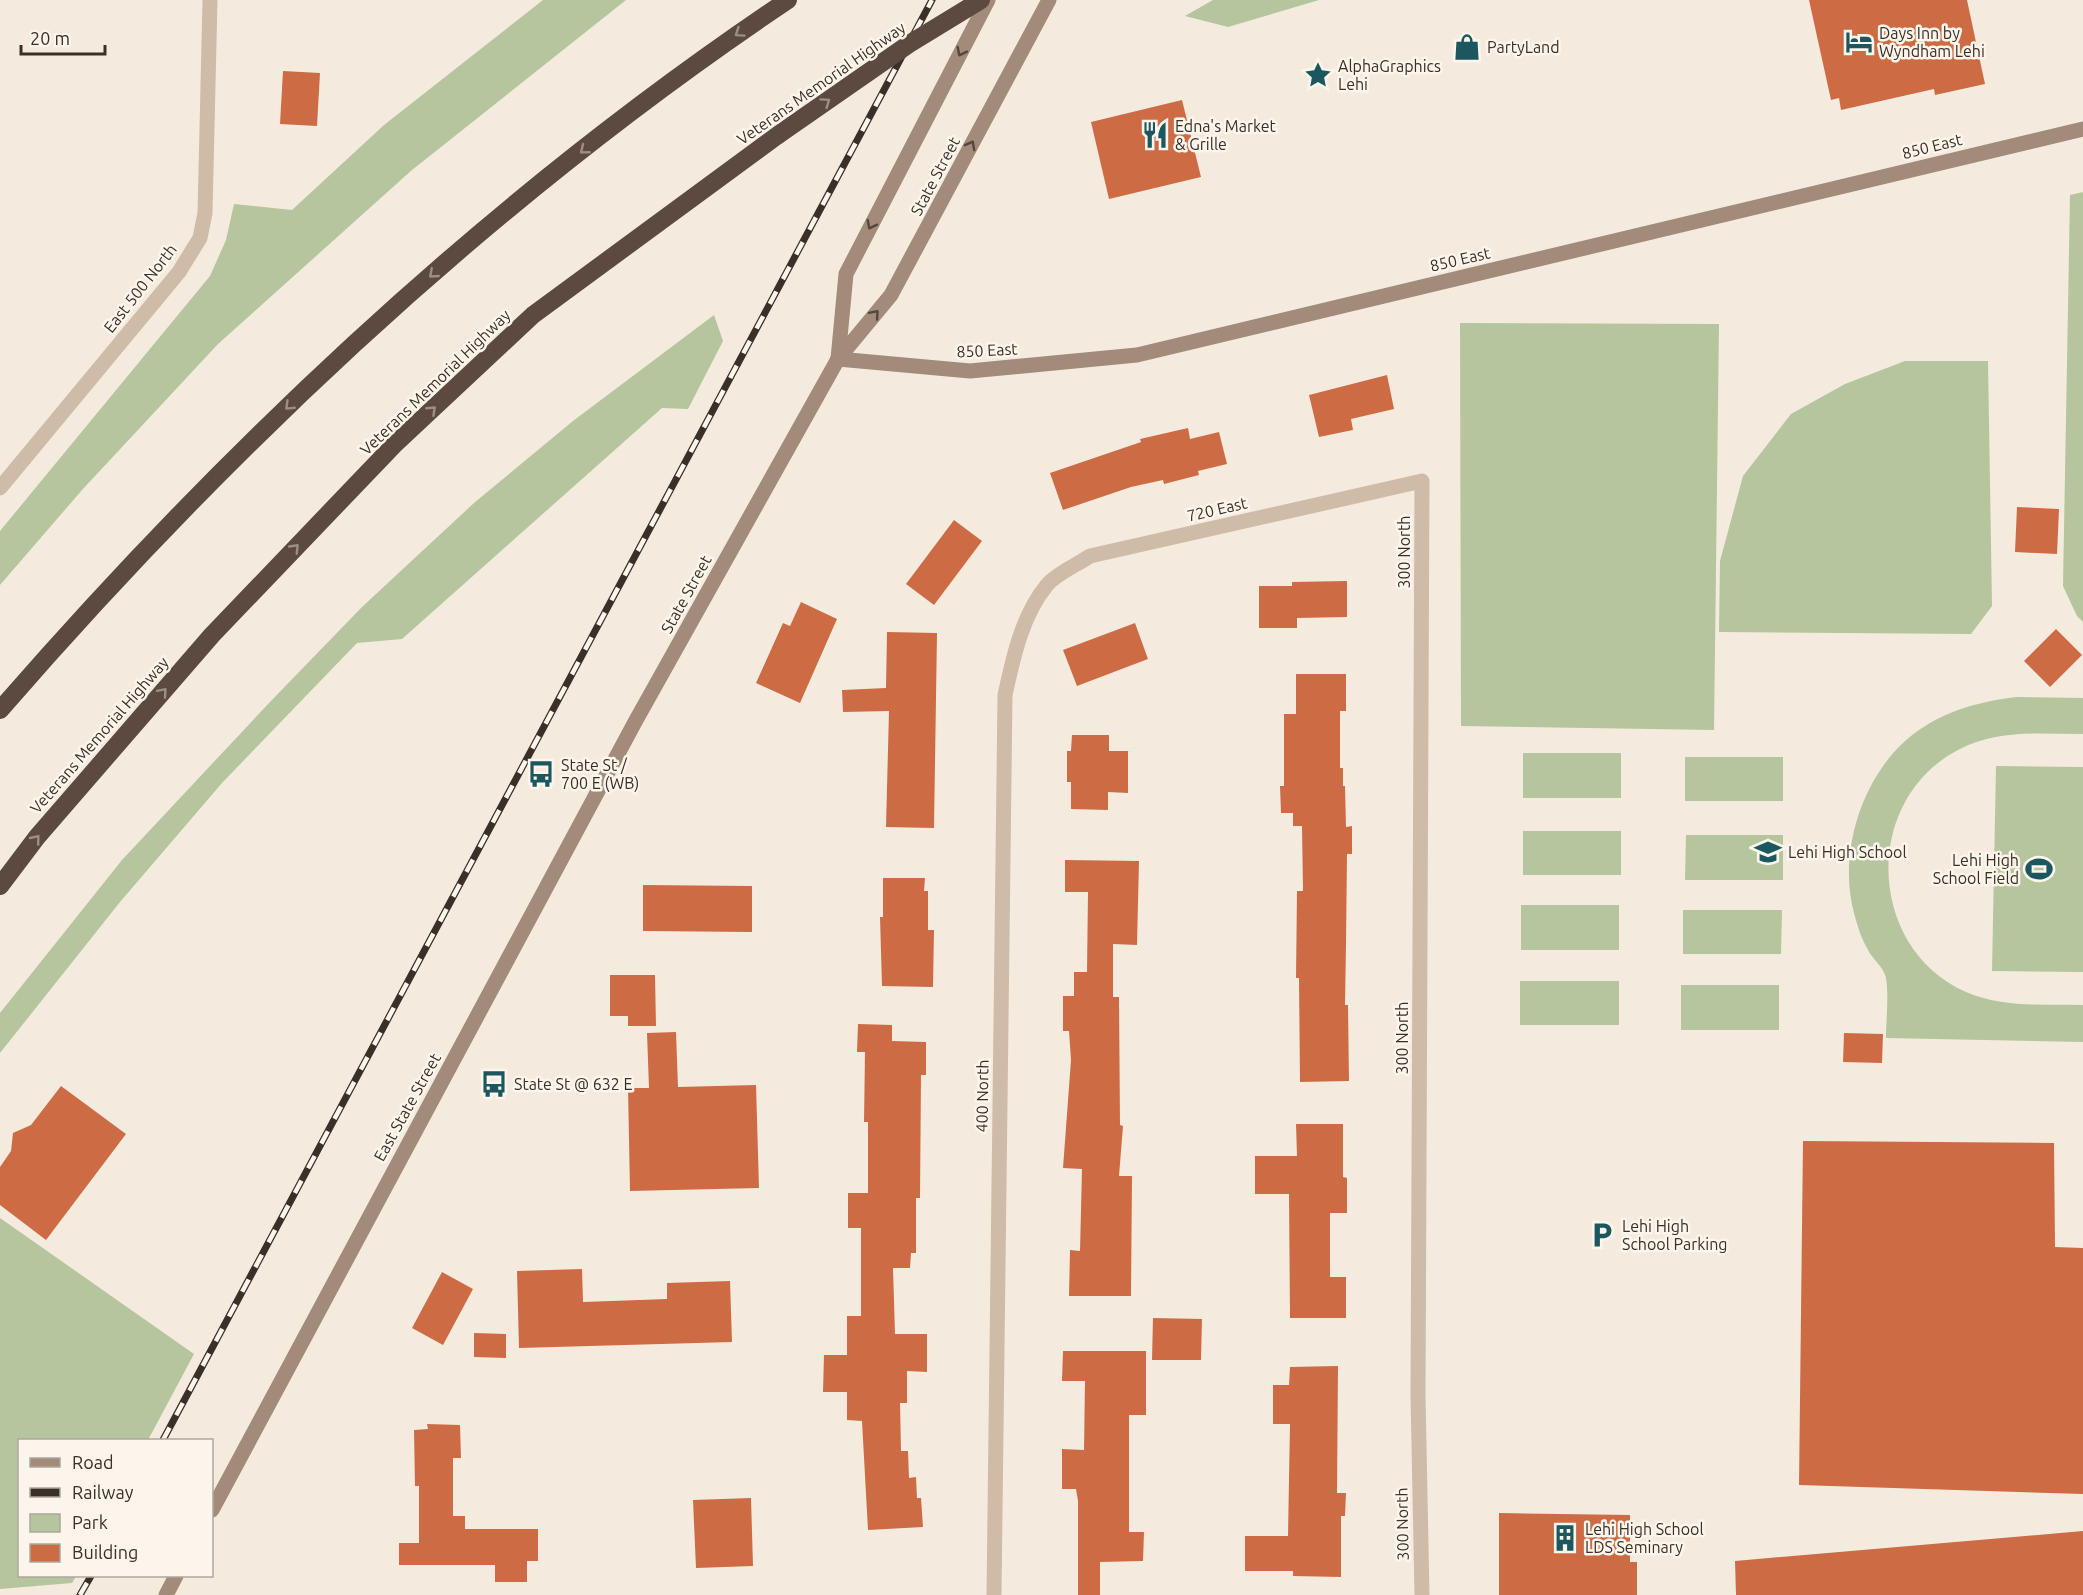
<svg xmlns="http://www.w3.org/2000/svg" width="2083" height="1595" font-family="Ubuntu,sans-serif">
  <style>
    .green { fill: #b5c59d }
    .building { fill: #cd6c44 }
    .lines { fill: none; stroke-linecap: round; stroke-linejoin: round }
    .street { stroke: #cebca9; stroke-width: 15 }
    .secondary { stroke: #a28b7a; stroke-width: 15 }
    .highway { stroke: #5c4a40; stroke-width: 18 }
    .rail-casing { stroke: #3a3029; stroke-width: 7 }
    .rail { stroke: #fbf5eb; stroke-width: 4.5; stroke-dasharray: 14; stroke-linecap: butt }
    .highway-bridge { stroke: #5c4a40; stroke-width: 18 }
    .oneway { stroke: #9c8e84 }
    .oneway2 { stroke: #54473d }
    .labels { text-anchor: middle; stroke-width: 5; stroke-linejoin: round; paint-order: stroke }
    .poi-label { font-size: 16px; fill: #3a3029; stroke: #fbf5eb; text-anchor: start }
    .street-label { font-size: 16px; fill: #3a3029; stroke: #fbf5eb }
  </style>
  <rect width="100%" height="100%" fill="#f4ebde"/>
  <g class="green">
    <polygon points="543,0 626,0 412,170 218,344 82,490 0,585 0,531 210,276 226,240 234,204 292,210 384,125"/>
    <polygon points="1213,0 1319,0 1228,27 1185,16"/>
    <polygon points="2083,192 2083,622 2077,616 2063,586 2070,195"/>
    <polygon points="714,315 723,341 688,409 662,408 402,639 357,643 222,783 120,902 0,1053 0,1013 122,860 269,703 362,607 474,503 573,421"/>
    <polygon points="1460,323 1719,324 1714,730 1461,726"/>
    <polygon points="1905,361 1988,361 1992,606 1971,634 1719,632 1720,561 1743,476 1791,414 1845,384"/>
    <path d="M2017,697L2083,698V734C2041,734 1997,729 1958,750C1862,800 1866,948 1966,992C2003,1008 2044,1004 2083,1005V1042L1886,1038C1886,1019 1889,997 1886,978C1884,967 1871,958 1867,948C1861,938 1857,924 1854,913C1837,850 1864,768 1919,730C1948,710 1982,701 2017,697Z"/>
    <rect x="1523" y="753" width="98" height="45"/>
    <rect x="1685" y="757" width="98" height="44"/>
    <polygon points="1996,766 2083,767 2083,972 1992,971"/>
    <rect x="1523" y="831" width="98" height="44"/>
    <polygon points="1686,835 1783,835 1783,880 1685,880"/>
    <rect x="1521" y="905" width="98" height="45"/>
    <polygon points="1683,910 1782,910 1781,954 1683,954"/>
    <rect x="1520" y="981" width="99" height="44"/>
    <rect x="1681" y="985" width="98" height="45"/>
    <polygon points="0,1218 194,1354 148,1440 20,1440 20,1576 76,1576 72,1583 0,1589"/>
  </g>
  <g class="building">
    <polygon points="1809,0 1967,0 1985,84 1935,95 1934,89 1841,110 1839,98 1831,100"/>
    <polygon points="283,71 320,73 317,126 280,124"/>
    <polygon points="1182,100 1201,177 1109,199 1091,122"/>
    <polygon points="1387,375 1394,409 1351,419 1353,430 1319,437 1309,395"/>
    <polygon points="1188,428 1190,439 1219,432 1227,464 1198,471 1199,475 1164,484 1163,480 1131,487 1063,510 1050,473 1141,442 1140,439"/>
    <polygon points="2017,507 2059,509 2057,554 2015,552"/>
    <polygon points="954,520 982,541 934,605 906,584"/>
    <polygon points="1347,581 1347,617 1297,618 1297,628 1259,628 1259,586 1292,586 1292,582"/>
    <polygon points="801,602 837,619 800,703 756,683 783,623 790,626"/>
    <polygon points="1135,623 1148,659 1077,686 1063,650"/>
    <polygon points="2056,629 2082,655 2050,687 2024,661"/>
    <polygon points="887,632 937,633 934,828 886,827 889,711 843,712 842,690 886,688"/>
    <polygon points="1296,674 1346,674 1346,711 1340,711 1340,768 1343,768 1343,786 1345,786 1346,827 1352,826 1352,854 1347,854 1346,944 1345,1005 1348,1005 1349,1081 1300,1082 1299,978 1296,978 1297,891 1303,891 1302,826 1293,826 1293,813 1281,813 1280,786 1284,786 1284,714 1296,714"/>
    <polygon points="1072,735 1109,735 1109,751 1128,751 1128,793 1108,792 1108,810 1071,809 1071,782 1067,782 1067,751 1071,751"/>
    <polygon points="1065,860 1139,861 1137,945 1113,944 1113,997 1119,997 1120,1125 1123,1126 1119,1176 1132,1176 1131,1296 1069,1296 1070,1250 1080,1251 1082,1169 1063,1168 1071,1060 1069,1031 1063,1031 1063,996 1074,996 1074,972 1087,972 1088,892 1065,892"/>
    <polygon points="883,878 925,878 924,891 928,891 928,930 934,930 933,987 882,986 880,917 883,917"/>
    <polygon points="643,885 752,886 752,932 643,931"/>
    <polygon points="610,975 655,975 656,1026 628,1026 628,1016 610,1016"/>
    <polygon points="858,1024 892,1025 892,1041 926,1042 926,1075 921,1075 920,1198 916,1198 916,1253 911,1253 910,1268 893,1268 895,1334 927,1334 927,1372 907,1371 907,1403 900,1403 901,1451 908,1451 909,1478 916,1477 917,1498 921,1498 923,1527 868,1530 862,1421 847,1420 847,1392 823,1392 824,1355 847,1355 847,1316 861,1316 861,1228 848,1228 848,1193 868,1193 868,1122 864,1122 865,1052 857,1052"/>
    <polygon points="676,1032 678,1087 756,1085 759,1188 630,1191 628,1088 649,1088 647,1033"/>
    <polygon points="1844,1033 1883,1034 1882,1063 1843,1062"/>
    <polygon points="61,1086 126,1134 46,1240 0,1205 0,1167 11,1151 13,1133 31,1125"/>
    <polygon points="1296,1124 1343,1124 1343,1177 1347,1178 1347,1213 1330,1213 1330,1277 1346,1277 1346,1318 1290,1318 1289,1194 1255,1194 1255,1156 1297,1156"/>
    <polygon points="1803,1141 2054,1143 2055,1247 2083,1248 2083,1494 1799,1485"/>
    <polygon points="582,1269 583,1302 667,1299 667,1283 730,1281 732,1342 519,1348 517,1271"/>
    <polygon points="442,1272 473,1289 443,1345 412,1328"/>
    <polygon points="1153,1318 1202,1319 1201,1360 1152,1360"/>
    <polygon points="474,1333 506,1334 506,1358 474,1357"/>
    <polygon points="1063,1351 1146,1351 1146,1415 1129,1415 1129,1532 1144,1532 1143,1561 1100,1562 1100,1595 1078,1595 1078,1501 1076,1489 1062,1489 1062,1449 1084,1450 1085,1381 1062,1381"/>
    <polygon points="1338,1366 1337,1493 1346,1493 1345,1516 1341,1516 1341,1577 1293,1576 1293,1571 1245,1571 1245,1536 1288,1536 1290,1424 1273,1424 1273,1385 1289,1385 1290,1367"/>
    <polygon points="427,1424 460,1425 461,1458 453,1458 453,1516 465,1516 465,1529 538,1529 538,1561 527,1561 527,1582 495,1582 495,1565 399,1565 399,1543 419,1543 419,1486 415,1486 414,1430 428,1429"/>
    <polygon points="751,1498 753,1566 696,1568 693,1500"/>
    <polygon points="1499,1513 1630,1515 1630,1562 1637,1562 1637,1595 1499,1595"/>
    <polygon points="2083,1531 2083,1595 1736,1595 1735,1561"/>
  </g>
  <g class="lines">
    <g class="street">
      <polyline points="0,488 179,272 200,238 205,213 210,0"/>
      <path d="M994,1595L1005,695C1013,658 1022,615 1047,585C1057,573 1077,565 1090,556L1422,481L1418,1395L1422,1595"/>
    </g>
    <g class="secondary">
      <polyline points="838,359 970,371 1137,355 2083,129"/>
      <polyline points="838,359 846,274 988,0"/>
      <polyline points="212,1510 635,722 838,359 891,295 1049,0"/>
      <polyline points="166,1595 176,1576"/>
    </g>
    <g class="highway">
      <path d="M0,710C232,443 494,197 788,0"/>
      <polyline points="0,886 37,837 212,635 394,445 533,315 778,135"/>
    </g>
    <defs>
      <g id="rail">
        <polyline points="163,1440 932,0"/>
        <polyline points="80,1595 91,1576"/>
      </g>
    </defs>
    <use href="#rail" class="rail-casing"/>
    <use href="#rail" class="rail"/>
    <polyline class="highway-bridge" points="778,135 909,44 981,0"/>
  </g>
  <defs><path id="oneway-chevron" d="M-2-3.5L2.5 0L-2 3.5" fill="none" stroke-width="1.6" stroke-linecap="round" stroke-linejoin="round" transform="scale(1.5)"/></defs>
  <g class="oneway">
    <use href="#oneway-chevron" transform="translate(739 33) rotate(146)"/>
    <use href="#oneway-chevron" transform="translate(826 102) rotate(-35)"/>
    <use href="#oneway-chevron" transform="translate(584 150) rotate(141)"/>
    <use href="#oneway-chevron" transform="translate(433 274) rotate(139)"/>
    <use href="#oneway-chevron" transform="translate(289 406) rotate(136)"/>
    <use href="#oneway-chevron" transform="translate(432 410) rotate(-43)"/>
    <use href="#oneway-chevron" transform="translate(295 548) rotate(-46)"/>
    <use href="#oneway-chevron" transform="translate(163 692) rotate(-49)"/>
    <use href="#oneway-chevron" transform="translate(36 839) rotate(-51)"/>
  </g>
  <g class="oneway2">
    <use href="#oneway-chevron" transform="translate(961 52) rotate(117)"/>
    <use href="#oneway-chevron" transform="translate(971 145) rotate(-62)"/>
    <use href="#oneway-chevron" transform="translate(871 225) rotate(117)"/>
    <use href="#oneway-chevron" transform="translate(875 314) rotate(-50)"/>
  </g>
  <defs>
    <symbol id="hotel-bare" viewBox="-9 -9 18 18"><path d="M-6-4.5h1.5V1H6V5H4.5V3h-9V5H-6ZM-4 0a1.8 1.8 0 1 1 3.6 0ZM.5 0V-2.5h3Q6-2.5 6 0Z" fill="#1c575f" stroke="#fbf5eb" stroke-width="2.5" paint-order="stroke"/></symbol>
    <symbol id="shop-bare" viewBox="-9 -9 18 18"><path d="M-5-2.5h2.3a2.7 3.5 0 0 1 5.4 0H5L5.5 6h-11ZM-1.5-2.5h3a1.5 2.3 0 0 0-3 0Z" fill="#1c575f" stroke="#fbf5eb" stroke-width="2.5" paint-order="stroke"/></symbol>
    <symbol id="sight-bare" viewBox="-9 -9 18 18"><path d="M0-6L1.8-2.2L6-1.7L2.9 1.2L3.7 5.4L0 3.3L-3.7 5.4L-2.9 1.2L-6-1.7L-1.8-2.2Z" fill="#1c575f" stroke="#fbf5eb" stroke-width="2.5" paint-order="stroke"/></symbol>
    <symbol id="restaurant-bare" viewBox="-9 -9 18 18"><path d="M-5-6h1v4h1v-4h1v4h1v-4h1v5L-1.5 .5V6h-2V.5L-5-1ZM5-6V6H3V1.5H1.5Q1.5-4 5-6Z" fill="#1c575f" stroke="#fbf5eb" stroke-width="2.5" paint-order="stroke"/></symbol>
    <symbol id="bus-bare" viewBox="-9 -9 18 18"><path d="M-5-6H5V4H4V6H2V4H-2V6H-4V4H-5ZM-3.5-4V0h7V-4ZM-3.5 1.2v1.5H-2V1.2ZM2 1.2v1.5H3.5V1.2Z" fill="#1c575f" stroke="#fbf5eb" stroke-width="2.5" paint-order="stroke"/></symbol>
    <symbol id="school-bare" viewBox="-9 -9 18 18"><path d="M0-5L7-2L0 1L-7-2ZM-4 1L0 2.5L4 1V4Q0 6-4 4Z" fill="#1c575f" stroke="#fbf5eb" stroke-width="2.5" paint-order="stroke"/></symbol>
    <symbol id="stadium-bare" viewBox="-9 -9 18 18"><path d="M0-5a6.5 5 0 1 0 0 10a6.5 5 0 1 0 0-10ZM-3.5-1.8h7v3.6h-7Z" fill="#1c575f" stroke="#fbf5eb" stroke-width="2.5" paint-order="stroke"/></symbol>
    <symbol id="parking-bare" viewBox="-9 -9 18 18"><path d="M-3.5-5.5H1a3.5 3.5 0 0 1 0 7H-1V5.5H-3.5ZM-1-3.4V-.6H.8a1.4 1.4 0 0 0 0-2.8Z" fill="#1c575f" stroke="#fbf5eb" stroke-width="2.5" paint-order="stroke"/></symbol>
    <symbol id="building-bare" viewBox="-9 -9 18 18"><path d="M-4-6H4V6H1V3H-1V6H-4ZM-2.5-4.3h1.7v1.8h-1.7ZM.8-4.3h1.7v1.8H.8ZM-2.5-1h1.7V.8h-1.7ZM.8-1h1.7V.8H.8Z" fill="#1c575f" stroke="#fbf5eb" stroke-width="2.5" paint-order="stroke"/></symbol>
  </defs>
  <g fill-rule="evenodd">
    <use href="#hotel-bare" x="1840" y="23" width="38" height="38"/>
    <use href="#shop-bare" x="1448" y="28" width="38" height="38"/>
    <use href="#sight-bare" x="1299" y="56" width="38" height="38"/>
    <use href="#restaurant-bare" x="1136" y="116" width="38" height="38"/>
    <use href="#bus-bare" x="522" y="755" width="38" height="38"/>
    <use href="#school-bare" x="1749" y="833" width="38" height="38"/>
    <use href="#stadium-bare" x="2020" y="850" width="38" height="38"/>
    <use href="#bus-bare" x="475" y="1065" width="38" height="38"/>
    <use href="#parking-bare" x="1583" y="1216" width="38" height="38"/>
    <use href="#building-bare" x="1546" y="1519" width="38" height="38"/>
  </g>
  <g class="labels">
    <g class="poi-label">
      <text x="1879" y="39">Days Inn by<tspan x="1879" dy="18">Wyndham Lehi</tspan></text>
      <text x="1487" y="53">PartyLand</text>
      <text x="1338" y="72">AlphaGraphics<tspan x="1338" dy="18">Lehi</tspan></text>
      <text x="1175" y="132">Edna's Market<tspan x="1175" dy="18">&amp; Grille</tspan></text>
      <text x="561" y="771">State St /<tspan x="561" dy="18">700 E (WB)</tspan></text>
      <text x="1788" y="858">Lehi High School</text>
      <text x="2019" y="866" text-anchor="end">Lehi High<tspan x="2019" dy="18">School Field</tspan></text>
      <text x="514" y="1090">State St @ 632 E</text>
      <text x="1622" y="1232">Lehi High<tspan x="1622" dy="18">School Parking</tspan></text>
      <text x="1585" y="1535">Lehi High School<tspan x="1585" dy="18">LDS Seminary</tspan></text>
    </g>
    <g class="street-label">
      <text transform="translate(821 83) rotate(-35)" y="6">Veterans Memorial Highway</text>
      <text transform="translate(1932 146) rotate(-14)" y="6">850 East</text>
      <text transform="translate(935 176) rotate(-62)" y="6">State Street</text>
      <text transform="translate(1460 259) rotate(-13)" y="6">850 East</text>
      <text transform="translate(140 288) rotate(-52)" y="6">East 500 North</text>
      <text transform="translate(987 350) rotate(-3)" y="6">850 East</text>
      <text transform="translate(435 382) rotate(-44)" y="6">Veterans Memorial Highway</text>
      <text transform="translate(1217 509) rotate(-13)" y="6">720 East</text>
      <text transform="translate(1404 552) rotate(-90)" y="6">300 North</text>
      <text transform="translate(686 594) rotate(-61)" y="6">State Street</text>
      <text transform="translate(99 735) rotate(-49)" y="6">Veterans Memorial Highway</text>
      <text transform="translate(1402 1038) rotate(-90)" y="6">300 North</text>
      <text transform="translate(982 1096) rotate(-89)" y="6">400 North</text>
      <text transform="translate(407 1107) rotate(-61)" y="6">East State Street</text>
      <text transform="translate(1402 1524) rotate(-91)" y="6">300 North</text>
    </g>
  </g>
  <rect x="18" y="1439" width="195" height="138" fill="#fbf5eb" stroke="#aea69d" stroke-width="1.5"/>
  <rect x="30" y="1458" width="30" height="9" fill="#a28b7a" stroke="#aea69d" stroke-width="1.5"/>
  <text x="72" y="1469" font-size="18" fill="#3a3029">Road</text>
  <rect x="30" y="1488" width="30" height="9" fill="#3a3029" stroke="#aea69d" stroke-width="1.5"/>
  <text x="72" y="1499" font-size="18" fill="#3a3029">Railway</text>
  <rect x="30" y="1514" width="30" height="18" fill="#b5c59d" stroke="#aea69d" stroke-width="1.5"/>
  <text x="72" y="1529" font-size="18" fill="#3a3029">Park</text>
  <rect x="30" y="1544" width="30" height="18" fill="#cd6c44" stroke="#aea69d" stroke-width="1.5"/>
  <text x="72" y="1559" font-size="18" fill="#3a3029">Building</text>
  <path d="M21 45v9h84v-9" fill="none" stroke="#3a3029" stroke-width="3"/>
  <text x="30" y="45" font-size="18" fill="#3a3029" stroke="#fbf5eb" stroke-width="4.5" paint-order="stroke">20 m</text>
</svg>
